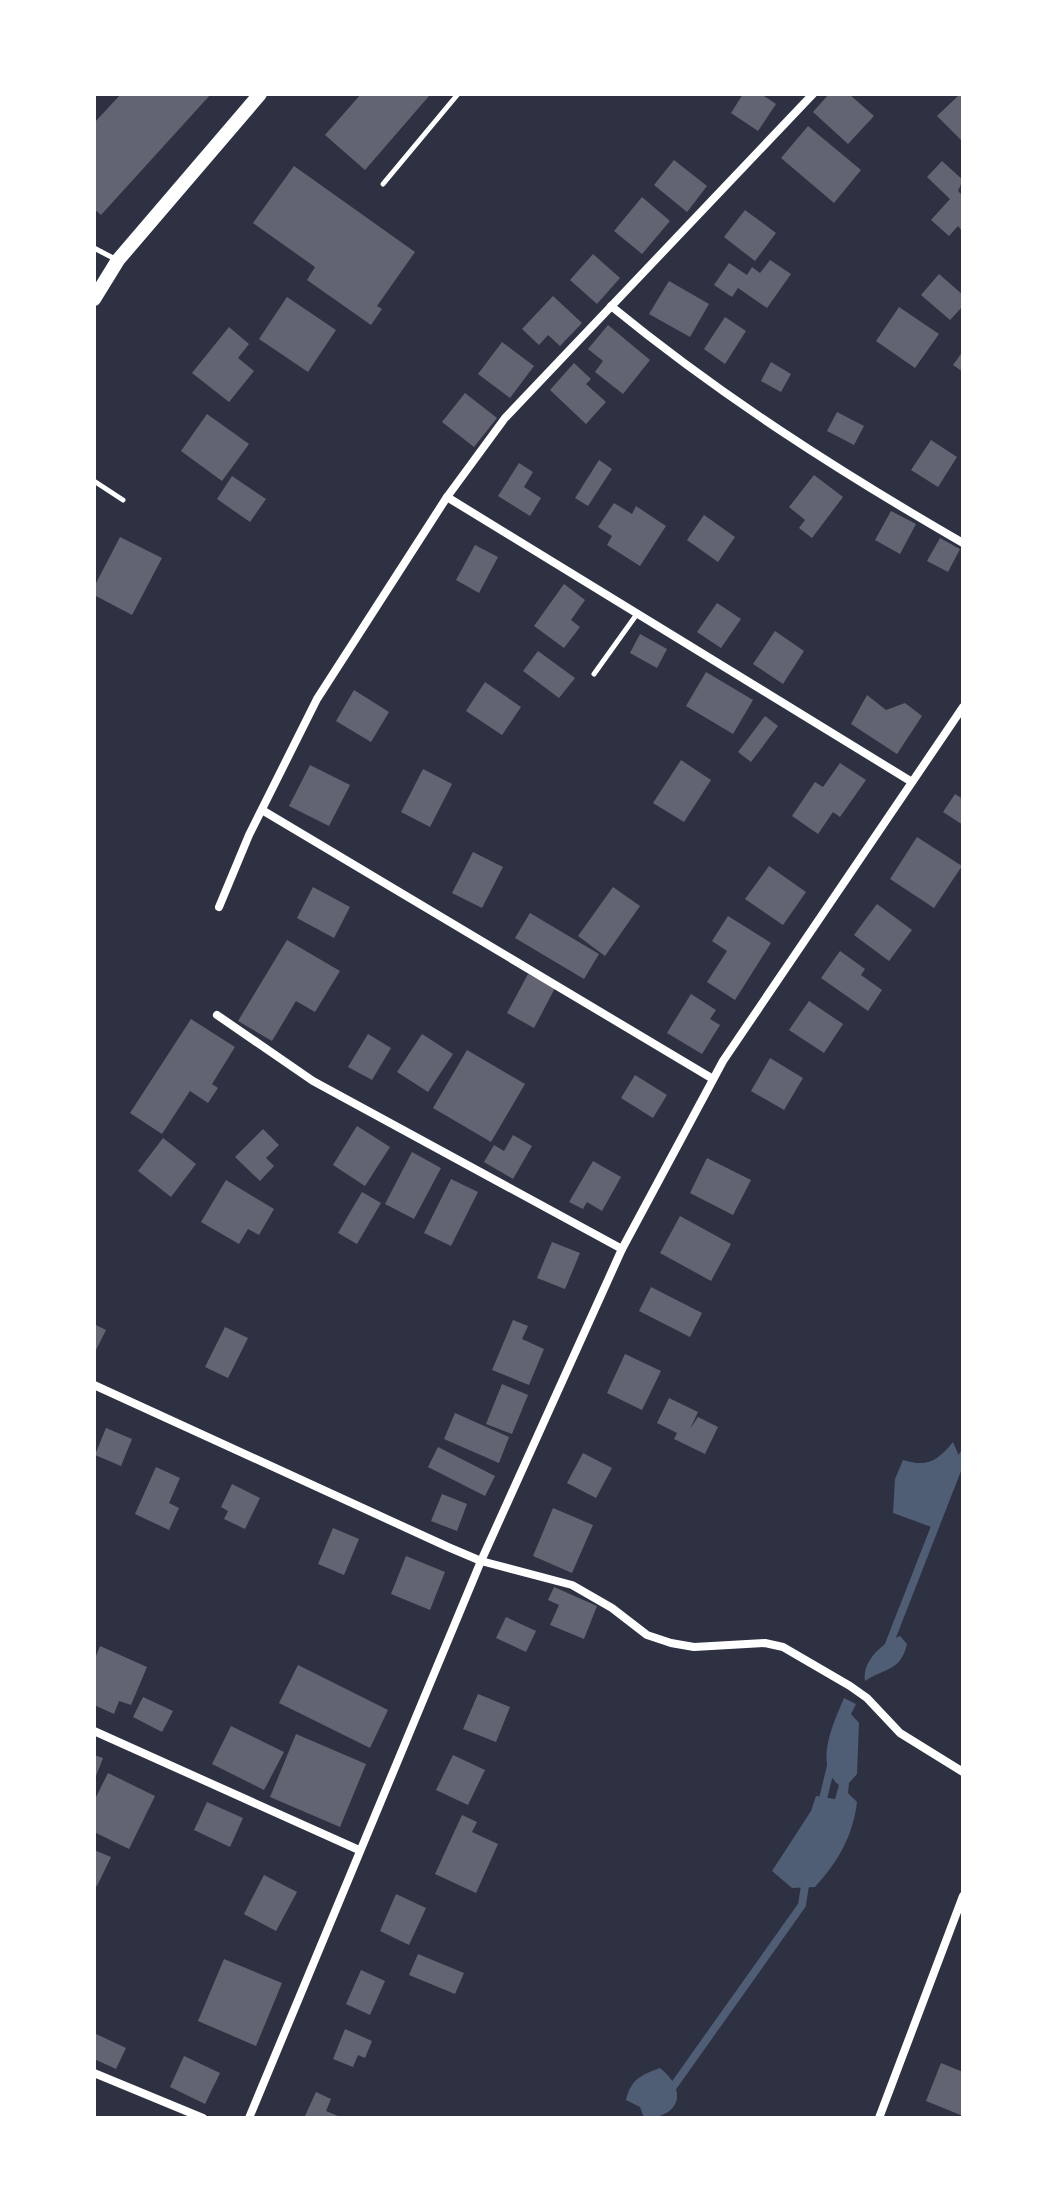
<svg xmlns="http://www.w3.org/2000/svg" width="1057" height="2212" font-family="Ubuntu,sans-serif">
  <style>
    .water { fill: #4f5d75 }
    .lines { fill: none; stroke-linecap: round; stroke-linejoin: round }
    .stream { stroke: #4f5d75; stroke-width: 8 }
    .building { fill: #626471 }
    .service { stroke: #fff; stroke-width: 5 }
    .minor { stroke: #fff; stroke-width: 8 }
    .tertiary { stroke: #fff; stroke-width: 14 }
  </style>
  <rect width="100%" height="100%" fill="#2d3142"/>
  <g class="water">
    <path d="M953,1442L960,1458L934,1528L893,1513L895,1479L903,1460C928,1468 938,1460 953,1442Z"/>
    <path d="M900,1636L907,1644C901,1671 885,1668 865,1681C862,1660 883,1643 900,1636Z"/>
    <path d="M844,1698L856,1704L851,1714L859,1723L857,1774L849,1783L848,1793L857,1802C853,1836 838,1862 815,1887L792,1888L772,1871L811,1811L816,1796L835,1799L839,1785C813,1765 834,1722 844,1698Z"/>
    <path d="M660,2068C688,2090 681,2118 644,2118L640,2107L626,2100C631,2079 641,2075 660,2068Z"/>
  </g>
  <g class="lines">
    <g class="stream">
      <polyline points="888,1647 963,1455"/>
      <polyline points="821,1807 832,1762"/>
      <polyline points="670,2091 802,1905 806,1879"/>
    </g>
  </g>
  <g class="building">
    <polygon points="121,94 211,94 101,215 94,209 94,123"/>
    <polygon points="361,94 429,96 365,170 325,135"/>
    <polygon points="743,94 761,94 776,104 758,131 731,113"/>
    <polygon points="829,94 849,94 874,116 848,144 813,112"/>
    <polygon points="960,94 963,94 963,142 937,116"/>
    <polygon points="808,126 861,170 834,203 781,158"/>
    <polygon points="674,160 707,186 687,212 654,185"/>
    <polygon points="942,161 963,180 958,191 963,196 963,232 958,226 949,236 931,220 950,199 927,177"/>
    <polygon points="294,166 415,252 377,306 382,309 371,325 307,280 315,267 253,223"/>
    <polygon points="642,197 670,221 642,254 614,231"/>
    <polygon points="745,210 776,233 755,261 724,237"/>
    <polygon points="593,254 620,278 597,304 570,280"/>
    <polygon points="770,260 791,274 767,308 738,288 732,297 714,285 729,263 747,275 752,267 760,273"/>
    <polygon points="939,274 963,295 963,306 950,320 921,295"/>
    <polygon points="669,281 709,304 690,337 649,314"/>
    <polygon points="553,296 582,323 560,346 548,335 539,345 522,329"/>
    <polygon points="287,297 336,330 308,372 259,339"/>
    <polygon points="899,307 939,334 915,368 876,341"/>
    <polygon points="725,317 746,331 725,364 704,349"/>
    <polygon points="608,325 650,360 623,394 595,372 603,361 588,349"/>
    <polygon points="229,327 249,344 238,358 254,371 229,402 192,373"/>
    <polygon points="502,342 534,366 510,398 478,374"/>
    <polygon points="963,351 963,372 953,365"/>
    <polygon points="771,362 791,374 781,392 761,381"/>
    <polygon points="574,363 591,379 586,384 606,402 586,424 550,390"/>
    <polygon points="465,393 497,418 474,447 442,422"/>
    <polygon points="837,412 864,426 854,445 827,431"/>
    <polygon points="207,414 249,444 222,481 181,451"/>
    <polygon points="931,440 957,457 938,487 911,470"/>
    <polygon points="599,460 612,469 588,506 575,498"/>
    <polygon points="519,463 533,472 524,487 541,498 530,516 498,496"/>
    <polygon points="814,475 843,497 812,538 799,528 805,520 789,507"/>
    <polygon points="232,476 266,499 250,522 217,499"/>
    <polygon points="614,503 632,514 636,506 666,526 640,566 607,545 612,536 598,527"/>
    <polygon points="891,511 916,524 900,554 875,540"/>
    <polygon points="704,515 735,537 718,562 687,540"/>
    <polygon points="120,537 162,558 132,615 94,595 94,587"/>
    <polygon points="940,538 960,549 948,572 927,561"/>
    <polygon points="475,545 498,557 479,593 456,580"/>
    <polygon points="564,584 585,600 571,620 580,627 564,648 534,626"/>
    <polygon points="717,603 741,619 721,648 697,632"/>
    <polygon points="775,631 804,651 783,684 753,664"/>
    <polygon points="640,634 667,649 657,668 630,653"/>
    <polygon points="538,651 575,678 559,698 523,671"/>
    <polygon points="706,672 753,700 733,734 686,706"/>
    <polygon points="485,682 521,707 502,735 466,711"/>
    <polygon points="354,690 389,712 371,742 336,721"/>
    <polygon points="867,695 886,710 905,703 922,716 897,754 851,724"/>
    <polygon points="765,716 778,726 751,762 738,752"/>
    <polygon points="681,760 711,780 684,822 653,803"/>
    <polygon points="840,763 866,780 840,817 833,812 818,834 792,816 815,782 823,787"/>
    <polygon points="310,765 350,785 329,826 289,806"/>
    <polygon points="423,769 452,784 430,827 401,812"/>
    <polygon points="955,794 963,799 963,825 943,812"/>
    <polygon points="917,837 962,866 934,908 890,879"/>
    <polygon points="473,852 503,867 482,908 452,893"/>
    <polygon points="769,866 806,892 783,925 745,899"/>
    <polygon points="313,887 350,907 334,938 297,918"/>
    <polygon points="613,887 640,906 605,956 578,936"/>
    <polygon points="877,904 912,930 889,961 854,935"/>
    <polygon points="530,913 599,954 584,979 515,938"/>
    <polygon points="728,916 771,943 735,1000 707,982 727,951 712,941"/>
    <polygon points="287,940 340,971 315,1012 296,1001 272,1041 238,1021"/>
    <polygon points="840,951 865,969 861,975 882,990 868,1011 821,978"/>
    <polygon points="528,974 555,988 534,1028 507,1013"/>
    <polygon points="691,994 716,1010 710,1019 720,1025 702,1054 667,1033"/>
    <polygon points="809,1001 843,1024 824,1053 789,1030"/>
    <polygon points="191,1019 235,1047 212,1084 218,1088 208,1103 190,1091 162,1134 130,1113"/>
    <polygon points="368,1034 391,1048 372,1080 348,1067"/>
    <polygon points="422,1034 453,1054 428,1092 397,1072"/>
    <polygon points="467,1050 525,1084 491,1142 433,1108"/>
    <polygon points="770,1058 803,1078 784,1110 751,1091"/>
    <polygon points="635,1075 667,1095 653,1118 621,1098"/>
    <polygon points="357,1126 390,1147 365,1186 333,1165"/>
    <polygon points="263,1129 279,1145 266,1158 274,1166 260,1181 235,1157"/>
    <polygon points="513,1135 532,1146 513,1179 484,1162 494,1145 504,1151"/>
    <polygon points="163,1138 196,1164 171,1197 138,1171"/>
    <polygon points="412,1152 441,1168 414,1219 385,1204"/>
    <polygon points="707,1158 751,1180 733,1215 690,1193"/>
    <polygon points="593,1161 621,1177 602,1211 587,1202 583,1209 569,1202"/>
    <polygon points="451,1179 478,1192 451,1246 424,1233"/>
    <polygon points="226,1180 274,1209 259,1235 248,1229 239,1244 201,1222"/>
    <polygon points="362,1192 381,1203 357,1244 338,1233"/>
    <polygon points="680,1216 731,1244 711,1281 660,1253"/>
    <polygon points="552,1242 580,1253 565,1289 537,1278"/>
    <polygon points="651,1287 702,1313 690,1337 639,1311"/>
    <polygon points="513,1320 528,1326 522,1339 544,1349 529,1385 492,1370"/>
    <polygon points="94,1324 106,1330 94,1354"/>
    <polygon points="225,1327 248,1338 228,1378 205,1367"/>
    <polygon points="625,1354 661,1371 642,1410 607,1393"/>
    <polygon points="502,1384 528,1395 512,1434 486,1424"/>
    <polygon points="669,1398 698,1412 690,1429 698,1417 718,1427 705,1454 674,1439 677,1433 657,1423"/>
    <polygon points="455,1413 509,1437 499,1463 444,1439"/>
    <polygon points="106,1428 132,1439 121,1466 95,1455"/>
    <polygon points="438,1447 495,1476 485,1496 428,1467"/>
    <polygon points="583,1453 612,1468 596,1498 567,1483"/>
    <polygon points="156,1467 180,1478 169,1503 179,1508 169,1530 135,1514"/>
    <polygon points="232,1484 260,1498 245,1529 224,1519 228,1511 221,1507"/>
    <polygon points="442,1494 467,1504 457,1531 431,1521"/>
    <polygon points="553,1508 593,1525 572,1573 533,1556"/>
    <polygon points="333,1528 359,1539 344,1575 318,1564"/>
    <polygon points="406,1556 445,1572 430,1610 391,1594"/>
    <polygon points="554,1587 597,1606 584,1639 550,1625 559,1605 548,1600"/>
    <polygon points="506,1617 536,1631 526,1652 496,1638"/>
    <polygon points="100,1646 147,1667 131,1705 119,1701 114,1714 94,1705 94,1661"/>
    <polygon points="298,1665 388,1710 370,1748 279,1703"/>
    <polygon points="478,1694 510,1707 496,1742 463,1729"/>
    <polygon points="143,1697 173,1711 162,1732 133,1717"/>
    <polygon points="231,1726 284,1752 264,1790 212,1764"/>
    <polygon points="296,1734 366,1764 340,1827 270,1797"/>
    <polygon points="94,1755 103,1758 94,1781"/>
    <polygon points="453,1755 485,1770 468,1805 436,1790"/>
    <polygon points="108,1773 155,1796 129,1849 94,1832 94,1801"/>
    <polygon points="207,1802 243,1818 230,1847 194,1830"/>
    <polygon points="462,1815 477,1822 472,1832 498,1844 476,1893 435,1874"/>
    <polygon points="94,1850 111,1857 97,1886 94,1885"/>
    <polygon points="264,1875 297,1892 276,1931 244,1914"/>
    <polygon points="396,1894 426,1908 409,1945 380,1931"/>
    <polygon points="418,1954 464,1973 455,1994 409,1975"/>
    <polygon points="224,1959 282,1983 256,2046 198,2021"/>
    <polygon points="361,1970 385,1981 370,2015 346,2004"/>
    <polygon points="345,2029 372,2041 365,2058 358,2055 353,2067 333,2059"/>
    <polygon points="94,2033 126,2048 116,2069 94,2059"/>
    <polygon points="184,2056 220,2073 205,2104 170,2087"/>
    <polygon points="941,2063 963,2072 963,2116 926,2101"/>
    <polygon points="316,2092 331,2099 326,2111 343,2118 304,2118"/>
  </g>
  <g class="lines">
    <g class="service">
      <polyline points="383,184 458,94"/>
      <polyline points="94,248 117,260"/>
      <polyline points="94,481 123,500"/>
      <polyline points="594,674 637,614"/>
    </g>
    <g class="minor">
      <path d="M611,306C721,396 840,472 963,543"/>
      <polyline points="447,497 912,782"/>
      <polyline points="262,810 713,1079"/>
      <polyline points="219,907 249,835 317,699 447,497 505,418 813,94"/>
      <polyline points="217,1015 313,1081 622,1249"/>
      <polyline points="94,1385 448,1547 481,1561 572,1585 612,1608 647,1635 671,1643 694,1647 765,1643 783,1647 850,1686 867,1698 900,1733 963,1772"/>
      <polyline points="94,1731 359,1850"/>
      <polyline points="94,2073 203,2118"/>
      <polyline points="249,2118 481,1561 622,1249 723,1061 963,707"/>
      <polyline points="879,2118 963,1896"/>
    </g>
    <polyline class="tertiary" points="94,299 118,260 260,94"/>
  </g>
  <rect width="1057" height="2212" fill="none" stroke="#ffffff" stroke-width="192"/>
</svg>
